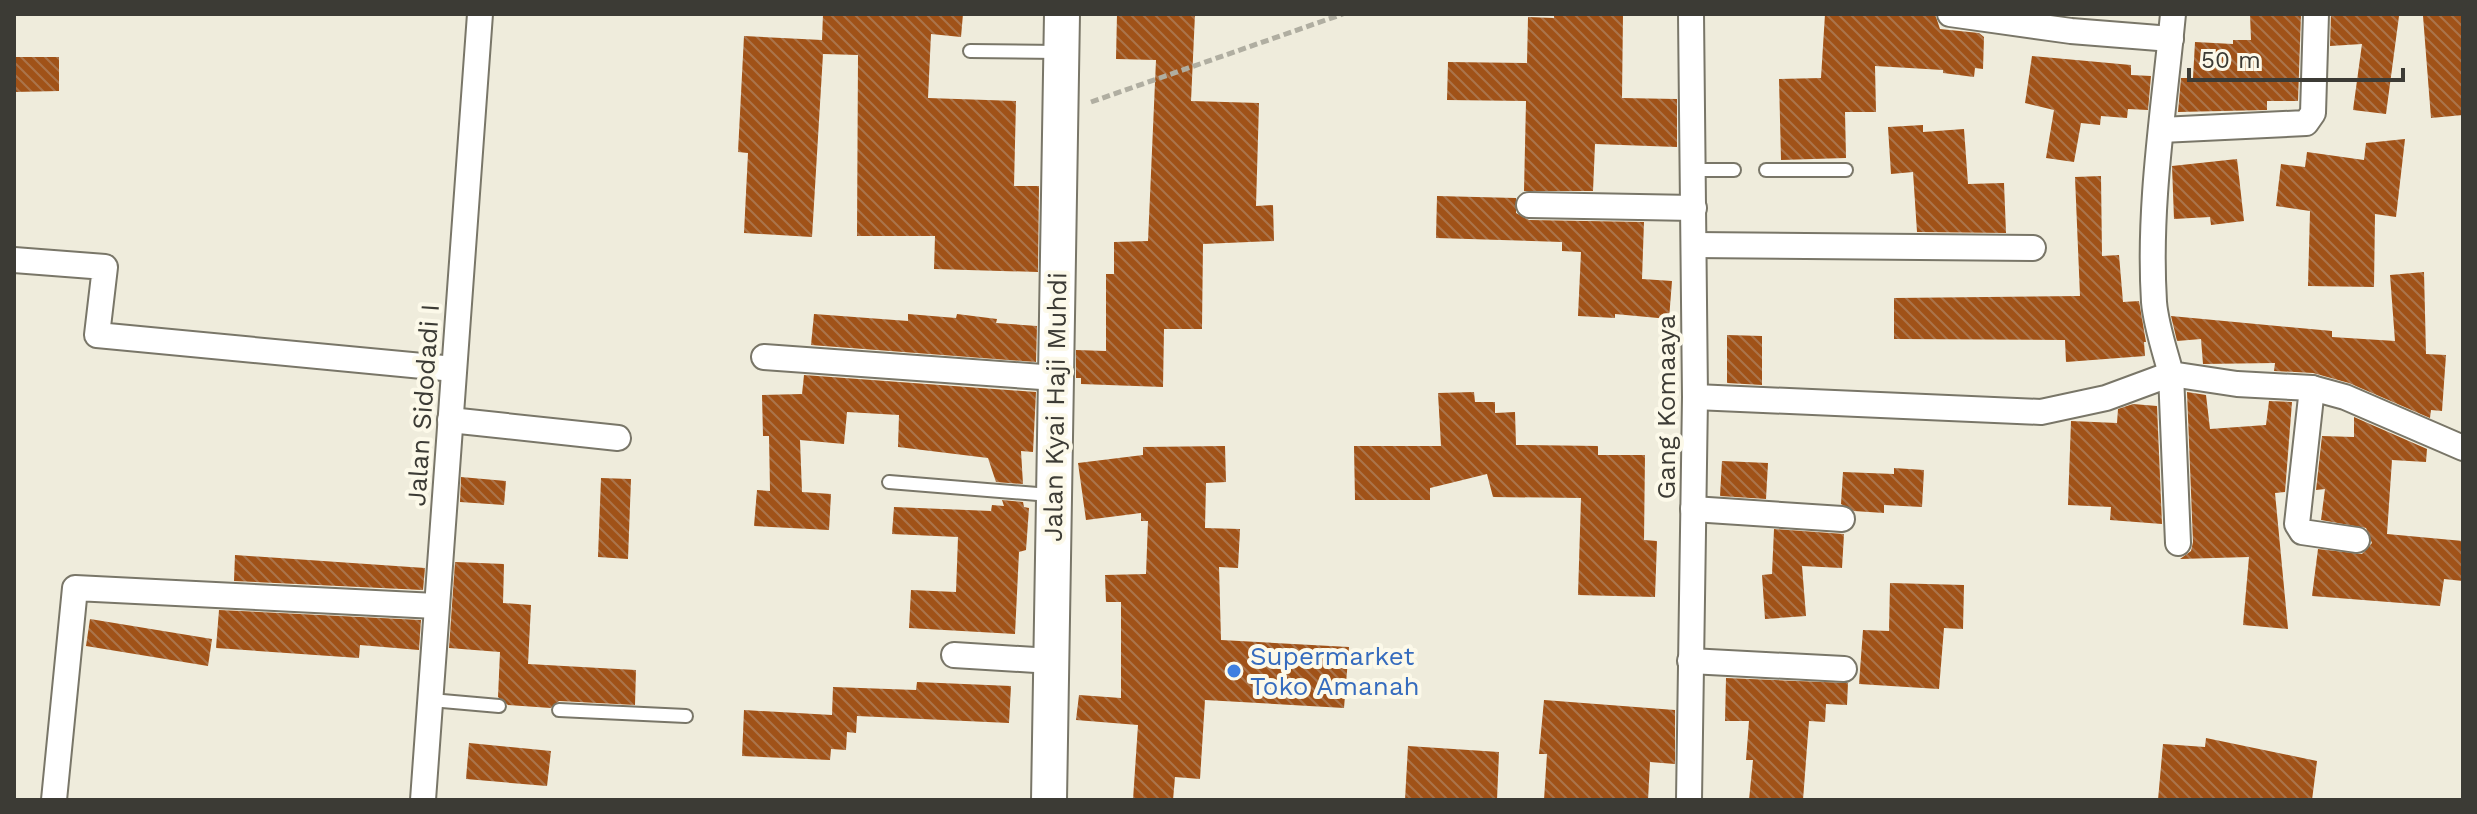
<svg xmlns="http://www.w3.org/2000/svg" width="2477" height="814" font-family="'Work Sans',sans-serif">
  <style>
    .building { fill: url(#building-back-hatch) }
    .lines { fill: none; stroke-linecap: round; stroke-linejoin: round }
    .lane-casing { stroke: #797668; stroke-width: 16 }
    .street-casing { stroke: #797668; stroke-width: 28 }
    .secondary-casing { stroke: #797668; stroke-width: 38 }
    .path { stroke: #b0aea1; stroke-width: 5; stroke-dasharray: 8 4; stroke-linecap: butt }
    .lane { stroke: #fff; stroke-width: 12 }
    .street { stroke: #fff; stroke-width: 24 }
    .secondary { stroke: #fff; stroke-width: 34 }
    .shop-dot { fill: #3f7fe0; stroke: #fcf9e9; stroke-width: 3 }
    .labels { text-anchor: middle; stroke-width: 8; stroke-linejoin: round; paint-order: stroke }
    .street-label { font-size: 26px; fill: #3c3b35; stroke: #fcf9e9 }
    .shop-label { font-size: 26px; fill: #366cbe; stroke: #fcf9e9; text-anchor: start }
  </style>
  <defs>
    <pattern id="building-back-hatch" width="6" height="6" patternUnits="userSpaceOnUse" patternTransform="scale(2)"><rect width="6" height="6" fill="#a05218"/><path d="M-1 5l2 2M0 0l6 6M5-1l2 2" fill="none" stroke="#ab744b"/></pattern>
  </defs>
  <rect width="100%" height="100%" fill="#efecdc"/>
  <g class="building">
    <polygon points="823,14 963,14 961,37 931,34 928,98 1016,101 1014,186 1039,186 1038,272 934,269 935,236 857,236 858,55 823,54 812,237 744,233 748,153 738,152 744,36 822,40"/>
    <polygon points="1117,14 1195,14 1191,101 1259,103 1256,206 1273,205 1274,241 1203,244 1202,329 1164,329 1163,387 1081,384 1081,378 1076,378 1076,350 1106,351 1106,274 1114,274 1114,242 1148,241 1156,60 1116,59"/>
    <polygon points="1554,14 1623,14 1622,98 1677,99 1677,147 1595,144 1593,191 1524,191 1526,101 1447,100 1448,62 1527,63 1528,17 1554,18"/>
    <polygon points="1825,14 1935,14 1940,29 1979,33 1984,37 1983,69 1975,68 1974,77 1943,73 1943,70 1875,66 1876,112 1845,112 1846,158 1781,160 1779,79 1821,78"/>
    <polygon points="2250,14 2301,14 2298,101 2267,101 2267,110 2178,112 2181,78 2193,78 2195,42 2233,44 2233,40 2251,40"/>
    <polygon points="2331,14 2399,16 2386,114 2353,110 2362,44 2330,46"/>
    <polygon points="2423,16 2463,16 2463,115 2431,118"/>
    <polygon points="2032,56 2131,65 2131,75 2151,76 2148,110 2128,109 2127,118 2101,116 2100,125 2081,123 2074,162 2046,158 2054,110 2025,103"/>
    <polygon points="14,57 59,57 59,91 14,92"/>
    <polygon points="1923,125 1923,132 1964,129 1968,184 2004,183 2006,233 1917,232 1913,172 1891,174 1888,127"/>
    <polygon points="2405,139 2396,217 2375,214 2374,287 2308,286 2310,211 2276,206 2281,164 2305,167 2307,152 2364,160 2366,143"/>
    <polygon points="2237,159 2244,221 2211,225 2210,217 2174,219 2172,166"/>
    <polygon points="2101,176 2102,256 2119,255 2123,302 2139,301 2146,342 2144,342 2145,356 2066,362 2065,340 1894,339 1894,298 2080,296 2075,177"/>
    <polygon points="1437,196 1516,198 1516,213 1529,220 1644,222 1642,279 1672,281 1669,319 1615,314 1615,318 1578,316 1581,252 1562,251 1562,242 1436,238"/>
    <polygon points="2424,272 2426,354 2446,355 2442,411 2431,410 2430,418 2349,383 2313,373 2274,371 2275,363 2203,364 2201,339 2177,341 2171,316 2332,331 2332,337 2395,341 2390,275"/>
    <polygon points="814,314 908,321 908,314 956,318 957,314 997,319 996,323 1037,326 1036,362 811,345"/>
    <polygon points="1727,335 1762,336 1762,385 1727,383"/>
    <polygon points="804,375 1036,392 1033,452 1021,451 1023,484 996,482 988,458 898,447 899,415 847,412 844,444 800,440 802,492 831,494 829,530 754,526 757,490 770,491 769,436 763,436 762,395 802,394"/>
    <polygon points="1474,392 1475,402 1495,402 1495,413 1515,412 1516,445 1598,446 1598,455 1645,455 1644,540 1657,541 1655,597 1578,595 1581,498 1493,497 1487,474 1430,488 1430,500 1355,500 1354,446 1441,446 1438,393"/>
    <polygon points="2187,392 2206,395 2210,429 2266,425 2269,401 2292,402 2285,492 2275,493 2288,629 2243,625 2249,557 2180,559 2191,551 2193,542"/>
    <polygon points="2133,404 2157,406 2162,524 2110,520 2111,507 2068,505 2071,421 2117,423 2118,409"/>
    <polygon points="2354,417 2427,449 2426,462 2392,460 2387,534 2463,541 2463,581 2444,579 2440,606 2312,596 2318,549 2362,554 2372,543 2366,528 2321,520 2325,489 2316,490 2322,436 2354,437"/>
    <polygon points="1225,446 1226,482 1206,483 1205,528 1240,529 1238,568 1219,567 1221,640 1349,647 1344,708 1205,700 1200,779 1175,777 1173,800 1133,800 1138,725 1076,720 1079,695 1121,698 1121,602 1106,602 1105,575 1146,574 1148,521 1141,521 1141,513 1086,520 1078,463 1143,455 1143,447"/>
    <polygon points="1722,461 1768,463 1766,499 1720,496"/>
    <polygon points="1894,468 1924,470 1922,507 1884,505 1884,513 1854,511 1841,504 1843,472 1894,474"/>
    <polygon points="461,477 506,481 504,505 460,502"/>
    <polygon points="601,478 631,479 628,559 598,557"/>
    <polygon points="1002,500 1023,502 1024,507 1029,508 1026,550 1019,552 1015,634 909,628 911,590 956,592 958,537 892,534 894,507 991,511 992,505 1004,506"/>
    <polygon points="1774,529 1844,534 1842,568 1802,566 1806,616 1765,619 1762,575 1772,574"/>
    <polygon points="235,555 425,568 423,590 234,581"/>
    <polygon points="455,562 504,564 503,603 531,605 528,664 636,670 635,705 559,701 551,708 508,705 498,697 500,652 449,648"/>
    <polygon points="1890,583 1964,585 1963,629 1944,628 1939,689 1859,684 1863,630 1889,631"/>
    <polygon points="219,610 421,620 419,650 360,645 359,658 216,648"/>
    <polygon points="90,619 212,639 208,666 86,646"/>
    <polygon points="1726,678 1848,683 1847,705 1826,704 1825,722 1809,721 1803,800 1749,800 1753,760 1746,760 1749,721 1725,721"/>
    <polygon points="917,682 1011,686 1009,723 857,716 856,733 847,732 846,750 831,749 830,760 742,756 744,710 832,715 833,687 916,690"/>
    <polygon points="1544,700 1675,710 1675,764 1650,762 1648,800 1544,800 1547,754 1539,754"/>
    <polygon points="2206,738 2317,761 2312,800 2158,800 2163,744 2205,747"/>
    <polygon points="469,743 551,751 547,786 466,779"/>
    <polygon points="1408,746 1499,752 1497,800 1405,800"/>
  </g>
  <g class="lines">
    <defs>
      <g id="lane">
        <polyline points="970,51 1059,52"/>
        <polyline points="1694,170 1734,170"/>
        <polyline points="1766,170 1846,170"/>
        <polyline points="889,482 1050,495"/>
        <polyline points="431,700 499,706"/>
        <polyline points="559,710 686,716"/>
      </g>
      <g id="street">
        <polyline points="1950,14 2071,31 2171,39"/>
        <path d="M2173,14C2164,110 2148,205 2154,302C2156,326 2165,351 2171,374L2237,384L2312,388L2345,397L2463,448"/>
        <polyline points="2161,130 2306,123 2313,113 2316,14"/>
        <polyline points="1529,205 1694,208"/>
        <polyline points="1694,245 2033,248"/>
        <polyline points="14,260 105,267 97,335 454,369"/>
        <polyline points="764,357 1056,378"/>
        <polyline points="2312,388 2297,524 2302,532 2357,540"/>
        <polyline points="1695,397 2041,412 2106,398 2171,374 2178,543"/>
        <polyline points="450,420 618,438"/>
        <polyline points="1693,509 1842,519"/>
        <polyline points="954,655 1051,661"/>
        <polyline points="1690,661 1844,669"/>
        <polyline points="54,800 75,588 436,606"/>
        <polyline points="423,800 480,14"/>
        <polyline points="1689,800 1695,397 1691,14"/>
      </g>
      <polyline id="secondary" points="1049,800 1062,14"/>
    </defs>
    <use href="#lane" class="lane-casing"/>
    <use href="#street" class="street-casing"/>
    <use href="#secondary" class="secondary-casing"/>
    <polyline class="path" points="1091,102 1343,14"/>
    <use href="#lane" class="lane"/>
    <use href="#street" class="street"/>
    <use href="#secondary" class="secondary"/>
  </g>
  <circle class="shop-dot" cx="1234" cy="671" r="8"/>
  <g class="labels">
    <g class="street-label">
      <text transform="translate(423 405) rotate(-86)" y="9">Jalan Sidodadi I</text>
      <text transform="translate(1055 407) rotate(-89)" y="9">Jalan Kyai Haji Muhdi</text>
      <text transform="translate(1666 407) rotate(-90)" y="9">Gang Komaaya</text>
    </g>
    <g class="shop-label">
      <text x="1250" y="665">Supermarket<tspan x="1250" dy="30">Toko Amanah</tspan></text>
    </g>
  </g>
  <rect width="2477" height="814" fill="none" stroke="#3c3b35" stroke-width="32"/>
  <path d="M2189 68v12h214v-12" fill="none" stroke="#3c3b35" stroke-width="4"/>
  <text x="2201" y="68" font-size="24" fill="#3c3b35" stroke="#fcf9e9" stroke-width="6" paint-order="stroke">50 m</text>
</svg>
